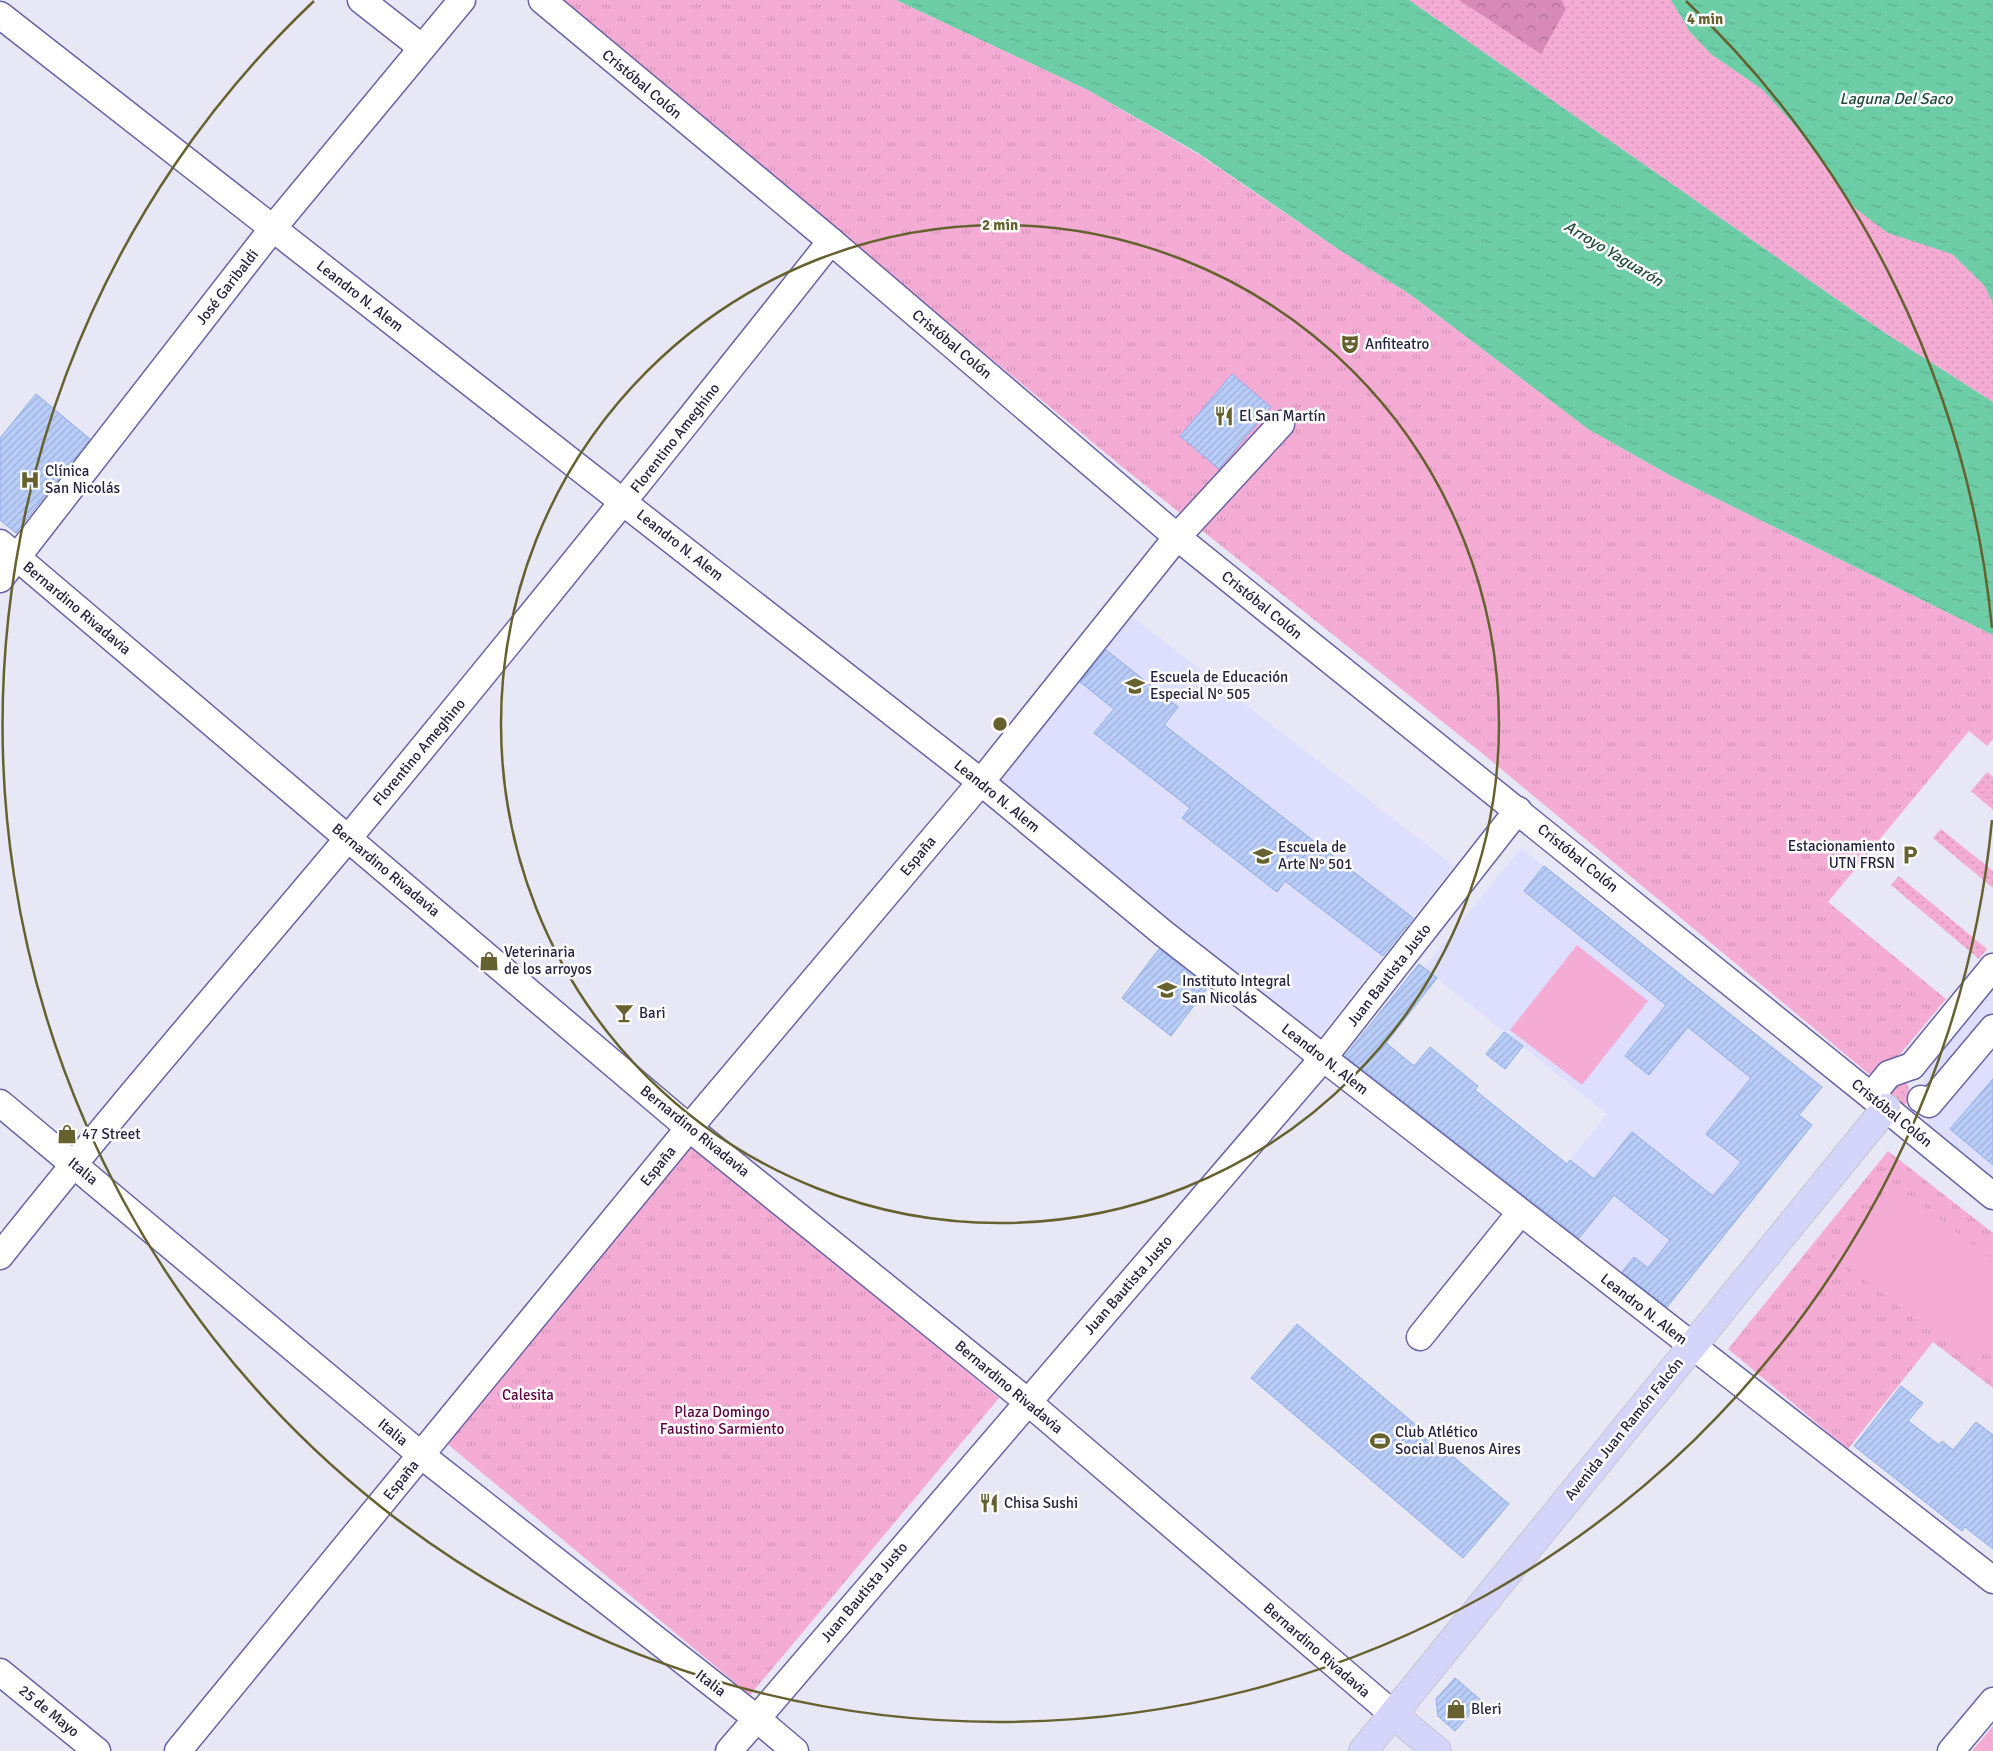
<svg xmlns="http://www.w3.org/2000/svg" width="1993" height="1751" font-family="Signika,sans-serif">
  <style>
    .built { fill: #dedeff }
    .grass { fill: url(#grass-dots) }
    .forest { fill: url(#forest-crowns) }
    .park { fill: url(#park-tufts) }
    .pitch { fill: #f5acd4 }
    .water { fill: url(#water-ripples) }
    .building { fill: url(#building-hatch); stroke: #8fadf0 }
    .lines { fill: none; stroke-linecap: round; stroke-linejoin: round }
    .minor-casing { stroke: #6864a6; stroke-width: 29 }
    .major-casing { stroke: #c7c6cd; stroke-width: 30 }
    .minor { stroke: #fff; stroke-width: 26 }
    .major { stroke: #d5d4fa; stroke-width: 28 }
    .ring { fill: none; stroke: #66622f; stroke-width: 2.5 }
    .labels { text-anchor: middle; stroke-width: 5; stroke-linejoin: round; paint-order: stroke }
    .street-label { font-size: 15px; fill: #262440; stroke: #fff }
    .poi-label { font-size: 15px; fill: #262440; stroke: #fff; text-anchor: start }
    .park-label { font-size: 15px; fill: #5f0042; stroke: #fff }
    .water-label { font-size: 16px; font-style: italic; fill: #244d3d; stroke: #fff }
    .centre { fill: #66622f; stroke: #fff; stroke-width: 2.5 }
    .ring-label { font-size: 15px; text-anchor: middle; font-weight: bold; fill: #66622f; stroke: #fff; stroke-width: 5; stroke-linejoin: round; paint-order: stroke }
  </style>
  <defs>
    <pattern id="grass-dots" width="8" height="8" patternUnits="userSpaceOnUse" patternTransform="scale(1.25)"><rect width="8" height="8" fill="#f5acd4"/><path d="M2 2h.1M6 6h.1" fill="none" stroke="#d294b7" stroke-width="1.8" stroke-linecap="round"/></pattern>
    <pattern id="forest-crowns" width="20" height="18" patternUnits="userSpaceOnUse" patternTransform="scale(1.25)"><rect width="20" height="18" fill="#d88ab6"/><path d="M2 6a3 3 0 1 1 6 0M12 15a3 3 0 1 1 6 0" fill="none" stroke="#af7195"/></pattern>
    <pattern id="park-tufts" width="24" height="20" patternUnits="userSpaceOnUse" patternTransform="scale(1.25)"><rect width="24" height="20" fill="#f5acd4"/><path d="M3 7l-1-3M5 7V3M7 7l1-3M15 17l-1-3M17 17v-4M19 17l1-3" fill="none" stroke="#d294b7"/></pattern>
    <pattern id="water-ripples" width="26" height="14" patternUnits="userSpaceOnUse" patternTransform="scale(1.25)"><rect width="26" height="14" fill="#6ccda6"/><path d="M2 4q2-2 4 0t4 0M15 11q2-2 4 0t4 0" fill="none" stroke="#5db090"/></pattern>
    <pattern id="building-hatch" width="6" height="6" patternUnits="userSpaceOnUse" patternTransform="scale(1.25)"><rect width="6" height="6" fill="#b9cdf9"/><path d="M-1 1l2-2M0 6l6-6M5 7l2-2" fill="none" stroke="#9fb0d6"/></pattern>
  </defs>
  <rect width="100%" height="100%" fill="#e7e7f6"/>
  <g class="built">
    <polygon points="1131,616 1454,866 1318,1038 996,787"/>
    <polygon points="1521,848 1822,1087 1800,1115 1812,1125 1663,1311 1532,1207 1607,1114 1424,968"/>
    <polygon points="1993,983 1993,1187 1928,1132 1923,1065"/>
  </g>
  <g class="grass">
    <polygon points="1409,0 1671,0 1690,32 1711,54 1763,90 1796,127 1829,172 1922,243 1952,254 1985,285 1993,303 1993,402 1885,333"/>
    <polygon points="1987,772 1993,777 1993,810 1971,791"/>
    <polygon points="1941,829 1993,871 1993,888 1933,838"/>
    <polygon points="1899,876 1987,949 1979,959 1891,885"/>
    <polygon points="1902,1078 1907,1082 1911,1098 1904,1106 1883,1090"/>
  </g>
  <polygon class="forest" points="1459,0 1561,0 1566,9 1541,54"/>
  <g class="park">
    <polygon points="558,0 896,0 1086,89 1198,154 1338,249 1411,295 1588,429 1673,477 1993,635 1993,739 1987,746 1969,731 1828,902 1946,999 1886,1071 1869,1074 1483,754 1126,470"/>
    <polygon points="693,1145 999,1398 750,1695 445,1442"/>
    <polygon points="1888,1151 1993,1233 1993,1388 1933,1342 1848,1449 1728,1349"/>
  </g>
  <g class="pitch">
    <polygon points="1577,945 1648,1001 1582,1085 1510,1030"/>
    <polygon points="1893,1183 1993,1260 1993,1332 1970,1362 1835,1257"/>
    <polygon points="1993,1726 1993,1751 1972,1751"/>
  </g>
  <g class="water">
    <polygon points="896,0 1409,0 1885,333 1993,402 1993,635 1673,477 1588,429 1411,295 1338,249 1198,153 1086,89"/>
    <polygon points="1671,0 1993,0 1993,303 1984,285 1952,254 1888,233 1855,208 1796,127 1763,90 1711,54 1690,32"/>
  </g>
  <g class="building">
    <polygon points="1232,374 1271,407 1219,469 1180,436"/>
    <polygon points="36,394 90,439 16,533 0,520 0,438"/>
    <polygon points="1106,650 1178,707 1164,725 1413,918 1383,956 1285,881 1277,892 1182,818 1190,808 1094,733 1114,709 1080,682"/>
    <polygon points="1544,866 1822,1087 1799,1115 1812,1125 1667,1307 1622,1272 1634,1257 1648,1268 1670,1240 1614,1195 1579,1238 1345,1056 1419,964 1437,978 1386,1043 1414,1066 1430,1047 1478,1086 1475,1090 1502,1112 1567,1164 1570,1160 1594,1179 1632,1132 1713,1196 1741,1162 1706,1134 1751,1078 1688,1027 1649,1075 1625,1056 1666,1005 1524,891"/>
    <polygon points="1159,949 1208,987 1171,1036 1122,998"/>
    <polygon points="1504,1032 1523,1046 1505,1069 1486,1054"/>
    <polygon points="1993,1079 1993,1165 1950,1129"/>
    <polygon points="1297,1324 1509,1504 1463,1558 1251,1378"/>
    <polygon points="1901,1386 1923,1403 1908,1421 1939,1445 1942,1441 1953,1450 1976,1422 1993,1435 1993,1549 1965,1527 1962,1531 1854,1446"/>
    <polygon points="1455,1678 1482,1701 1455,1731 1438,1716 1436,1699"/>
  </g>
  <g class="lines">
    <defs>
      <g id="minor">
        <polyline points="361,0 421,47"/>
        <polyline points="542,0 825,236 1177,537 1871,1096 1993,1196"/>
        <polyline points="0,15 981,782 1163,933 1993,1580"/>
        <polyline points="0,543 689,1128 1028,1402 1394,1715"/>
        <polyline points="0,579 273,228 462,0"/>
        <polyline points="1912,1066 1993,967"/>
        <polyline points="1871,1096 1889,1074 1912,1066"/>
        <polyline points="1921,1099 1929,1104 1993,1028"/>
        <polyline points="0,1103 421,1455 756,1718 795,1751"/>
        <path d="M0,1256C113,1113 233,976 350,836C513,639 673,441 831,241"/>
        <polyline points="1420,1337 1520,1213"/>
        <polyline points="0,1672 97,1751"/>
        <polyline points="178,1751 689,1128 981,782 1177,537 1281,424"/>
        <polyline points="729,1751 1324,1057 1518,810"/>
        <polyline points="1951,1751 1993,1701"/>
      </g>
      <g id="major">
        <polyline points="1394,1715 1437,1751"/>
        <polyline points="1363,1751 1886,1108"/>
      </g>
    </defs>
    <use href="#minor" class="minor-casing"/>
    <use href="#major" class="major-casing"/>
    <use href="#minor" class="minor"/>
    <use href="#major" class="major"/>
  </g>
  <g class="ring">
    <circle cx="1000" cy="724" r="499"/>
    <path d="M1992 820A997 997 0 1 1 314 1M1686 1A997 997 0 0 1 1992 628"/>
  </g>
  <defs>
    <symbol id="theatre-bare" viewBox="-9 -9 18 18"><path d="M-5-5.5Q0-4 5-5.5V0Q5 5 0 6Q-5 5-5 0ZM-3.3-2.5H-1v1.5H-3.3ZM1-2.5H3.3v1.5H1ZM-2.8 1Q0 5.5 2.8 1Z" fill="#66622f" stroke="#fff" stroke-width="2.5" paint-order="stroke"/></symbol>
    <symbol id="restaurant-bare" viewBox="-9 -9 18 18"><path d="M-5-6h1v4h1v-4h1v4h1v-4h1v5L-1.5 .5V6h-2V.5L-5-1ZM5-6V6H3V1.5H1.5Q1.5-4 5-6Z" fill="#66622f" stroke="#fff" stroke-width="2.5" paint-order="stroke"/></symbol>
    <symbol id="hospital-bare" viewBox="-9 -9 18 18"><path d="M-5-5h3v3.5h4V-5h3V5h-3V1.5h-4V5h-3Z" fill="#66622f" stroke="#fff" stroke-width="2.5" paint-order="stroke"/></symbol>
    <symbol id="school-bare" viewBox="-9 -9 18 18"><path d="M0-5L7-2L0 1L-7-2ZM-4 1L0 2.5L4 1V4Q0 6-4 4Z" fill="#66622f" stroke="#fff" stroke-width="2.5" paint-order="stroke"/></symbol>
    <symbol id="parking-bare" viewBox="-9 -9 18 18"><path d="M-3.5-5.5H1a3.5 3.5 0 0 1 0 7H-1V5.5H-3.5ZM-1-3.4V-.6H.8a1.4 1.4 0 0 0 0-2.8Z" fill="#66622f" stroke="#fff" stroke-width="2.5" paint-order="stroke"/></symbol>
    <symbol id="university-bare" viewBox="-9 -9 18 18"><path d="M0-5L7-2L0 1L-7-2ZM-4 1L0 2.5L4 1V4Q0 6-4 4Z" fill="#66622f" stroke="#fff" stroke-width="2.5" paint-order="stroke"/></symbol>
    <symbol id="shop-bare" viewBox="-9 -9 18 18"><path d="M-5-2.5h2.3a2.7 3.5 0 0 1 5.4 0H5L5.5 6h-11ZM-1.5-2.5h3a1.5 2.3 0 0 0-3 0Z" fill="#66622f" stroke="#fff" stroke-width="2.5" paint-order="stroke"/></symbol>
    <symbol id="bar-bare" viewBox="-9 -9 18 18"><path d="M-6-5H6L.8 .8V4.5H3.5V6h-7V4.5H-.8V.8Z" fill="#66622f" stroke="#fff" stroke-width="2.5" paint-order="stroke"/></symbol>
    <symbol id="stadium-bare" viewBox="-9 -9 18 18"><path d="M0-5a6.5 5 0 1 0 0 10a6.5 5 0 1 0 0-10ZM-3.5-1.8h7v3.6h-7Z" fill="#66622f" stroke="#fff" stroke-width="2.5" paint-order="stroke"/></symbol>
  </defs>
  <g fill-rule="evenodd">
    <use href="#theatre-bare" x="1336" y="330" width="28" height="28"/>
    <use href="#restaurant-bare" x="1210" y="402" width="28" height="28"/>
    <use href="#hospital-bare" x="16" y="466" width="28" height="28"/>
    <use href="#school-bare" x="1121" y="672" width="28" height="28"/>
    <use href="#parking-bare" x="1896" y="841" width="28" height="28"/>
    <use href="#university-bare" x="1249" y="842" width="28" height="28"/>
    <use href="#shop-bare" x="475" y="947" width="28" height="28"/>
    <use href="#school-bare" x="1153" y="976" width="28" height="28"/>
    <use href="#bar-bare" x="610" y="999" width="28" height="28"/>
    <use href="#shop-bare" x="53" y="1120" width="28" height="28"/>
    <use href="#stadium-bare" x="1366" y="1427" width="28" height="28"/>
    <use href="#restaurant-bare" x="975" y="1489" width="28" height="28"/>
    <use href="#shop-bare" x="1442" y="1695" width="28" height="28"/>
  </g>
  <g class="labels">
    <g class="street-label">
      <text transform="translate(642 84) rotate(40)" y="5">Cristóbal Colón</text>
      <text transform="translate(227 287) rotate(-52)" y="5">José Garibaldi</text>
      <text transform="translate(360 296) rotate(38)" y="5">Leandro N. Alem</text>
      <text transform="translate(952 344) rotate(40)" y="5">Cristóbal Colón</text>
      <text transform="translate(675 438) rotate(-52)" y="5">Florentino Ameghino</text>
      <text transform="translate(680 545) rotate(38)" y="5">Leandro N. Alem</text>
      <text transform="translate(1262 605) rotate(39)" y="5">Cristóbal Colón</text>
      <text transform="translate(77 608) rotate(40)" y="5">Bernardino Rivadavia</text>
      <text transform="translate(419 752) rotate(-50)" y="5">Florentino Ameghino</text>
      <text transform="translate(997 796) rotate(39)" y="5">Leandro N. Alem</text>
      <text transform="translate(918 856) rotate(-50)" y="5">España</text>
      <text transform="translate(1578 858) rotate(39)" y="5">Cristóbal Colón</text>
      <text transform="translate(386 870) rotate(40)" y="5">Bernardino Rivadavia</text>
      <text transform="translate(1389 975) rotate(-52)" y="5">Juan Bautista Justo</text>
      <text transform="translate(1325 1059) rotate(38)" y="5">Leandro N. Alem</text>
      <text transform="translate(1892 1113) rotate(39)" y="5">Cristóbal Colón</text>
      <text transform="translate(695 1131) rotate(39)" y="5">Bernardino Rivadavia</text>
      <text transform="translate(658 1166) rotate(-51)" y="5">España</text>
      <text transform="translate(83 1171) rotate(40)" y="5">Italia</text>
      <text transform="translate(1128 1285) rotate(-49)" y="5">Juan Bautista Justo</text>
      <text transform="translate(1644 1309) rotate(38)" y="5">Leandro N. Alem</text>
      <text transform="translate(1009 1387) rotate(40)" y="5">Bernardino Rivadavia</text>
      <text transform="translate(1624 1429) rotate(-51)" y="5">Avenida Juan Ramón Falcón</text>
      <text transform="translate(393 1432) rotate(40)" y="5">Italia</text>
      <text transform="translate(401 1480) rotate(-51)" y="5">España</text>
      <text transform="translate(864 1592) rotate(-50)" y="5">Juan Bautista Justo</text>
      <text transform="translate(1317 1650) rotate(41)" y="5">Bernardino Rivadavia</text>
      <text transform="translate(711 1683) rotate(38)" y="5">Italia</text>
      <text transform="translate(49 1711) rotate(39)" y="5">25 de Mayo</text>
    </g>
    <g class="poi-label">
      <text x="1365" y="349">Anfiteatro</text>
      <text x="1239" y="421">El San Martín</text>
      <text x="45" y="476">Clínica<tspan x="45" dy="17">San Nicolás</tspan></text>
      <text x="1150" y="682">Escuela de Educación<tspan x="1150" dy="17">Especial N° 505</tspan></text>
      <text x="1895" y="851" text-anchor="end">Estacionamiento<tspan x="1895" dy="17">UTN FRSN</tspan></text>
      <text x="1278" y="852">Escuela de<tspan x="1278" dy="17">Arte N° 501</tspan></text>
      <text x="504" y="957">Veterinaria<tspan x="504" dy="17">de los arroyos</tspan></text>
      <text x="1182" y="986">Instituto Integral<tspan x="1182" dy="17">San Nicolás</tspan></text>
      <text x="639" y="1018">Bari</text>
      <text x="82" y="1139">47 Street</text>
      <text x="1395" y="1437">Club Atlético<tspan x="1395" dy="17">Social Buenos Aires</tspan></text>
      <text x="1004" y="1508">Chisa Sushi</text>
      <text x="1471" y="1714">Bleri</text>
    </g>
    <g class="park-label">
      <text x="528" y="1400">Calesita</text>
      <text x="722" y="1417">Plaza Domingo<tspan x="722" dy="17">Faustino Sarmiento</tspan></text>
    </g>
    <g class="water-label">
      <text x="1896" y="104">Laguna Del Saco</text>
      <text transform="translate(1614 253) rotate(31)" y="6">Arroyo Yaguarón</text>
    </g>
  </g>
  <circle cx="1000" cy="724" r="8" class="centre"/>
  <g class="ring-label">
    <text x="1705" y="24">4 min</text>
    <text x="1000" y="230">2 min</text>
  </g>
</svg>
